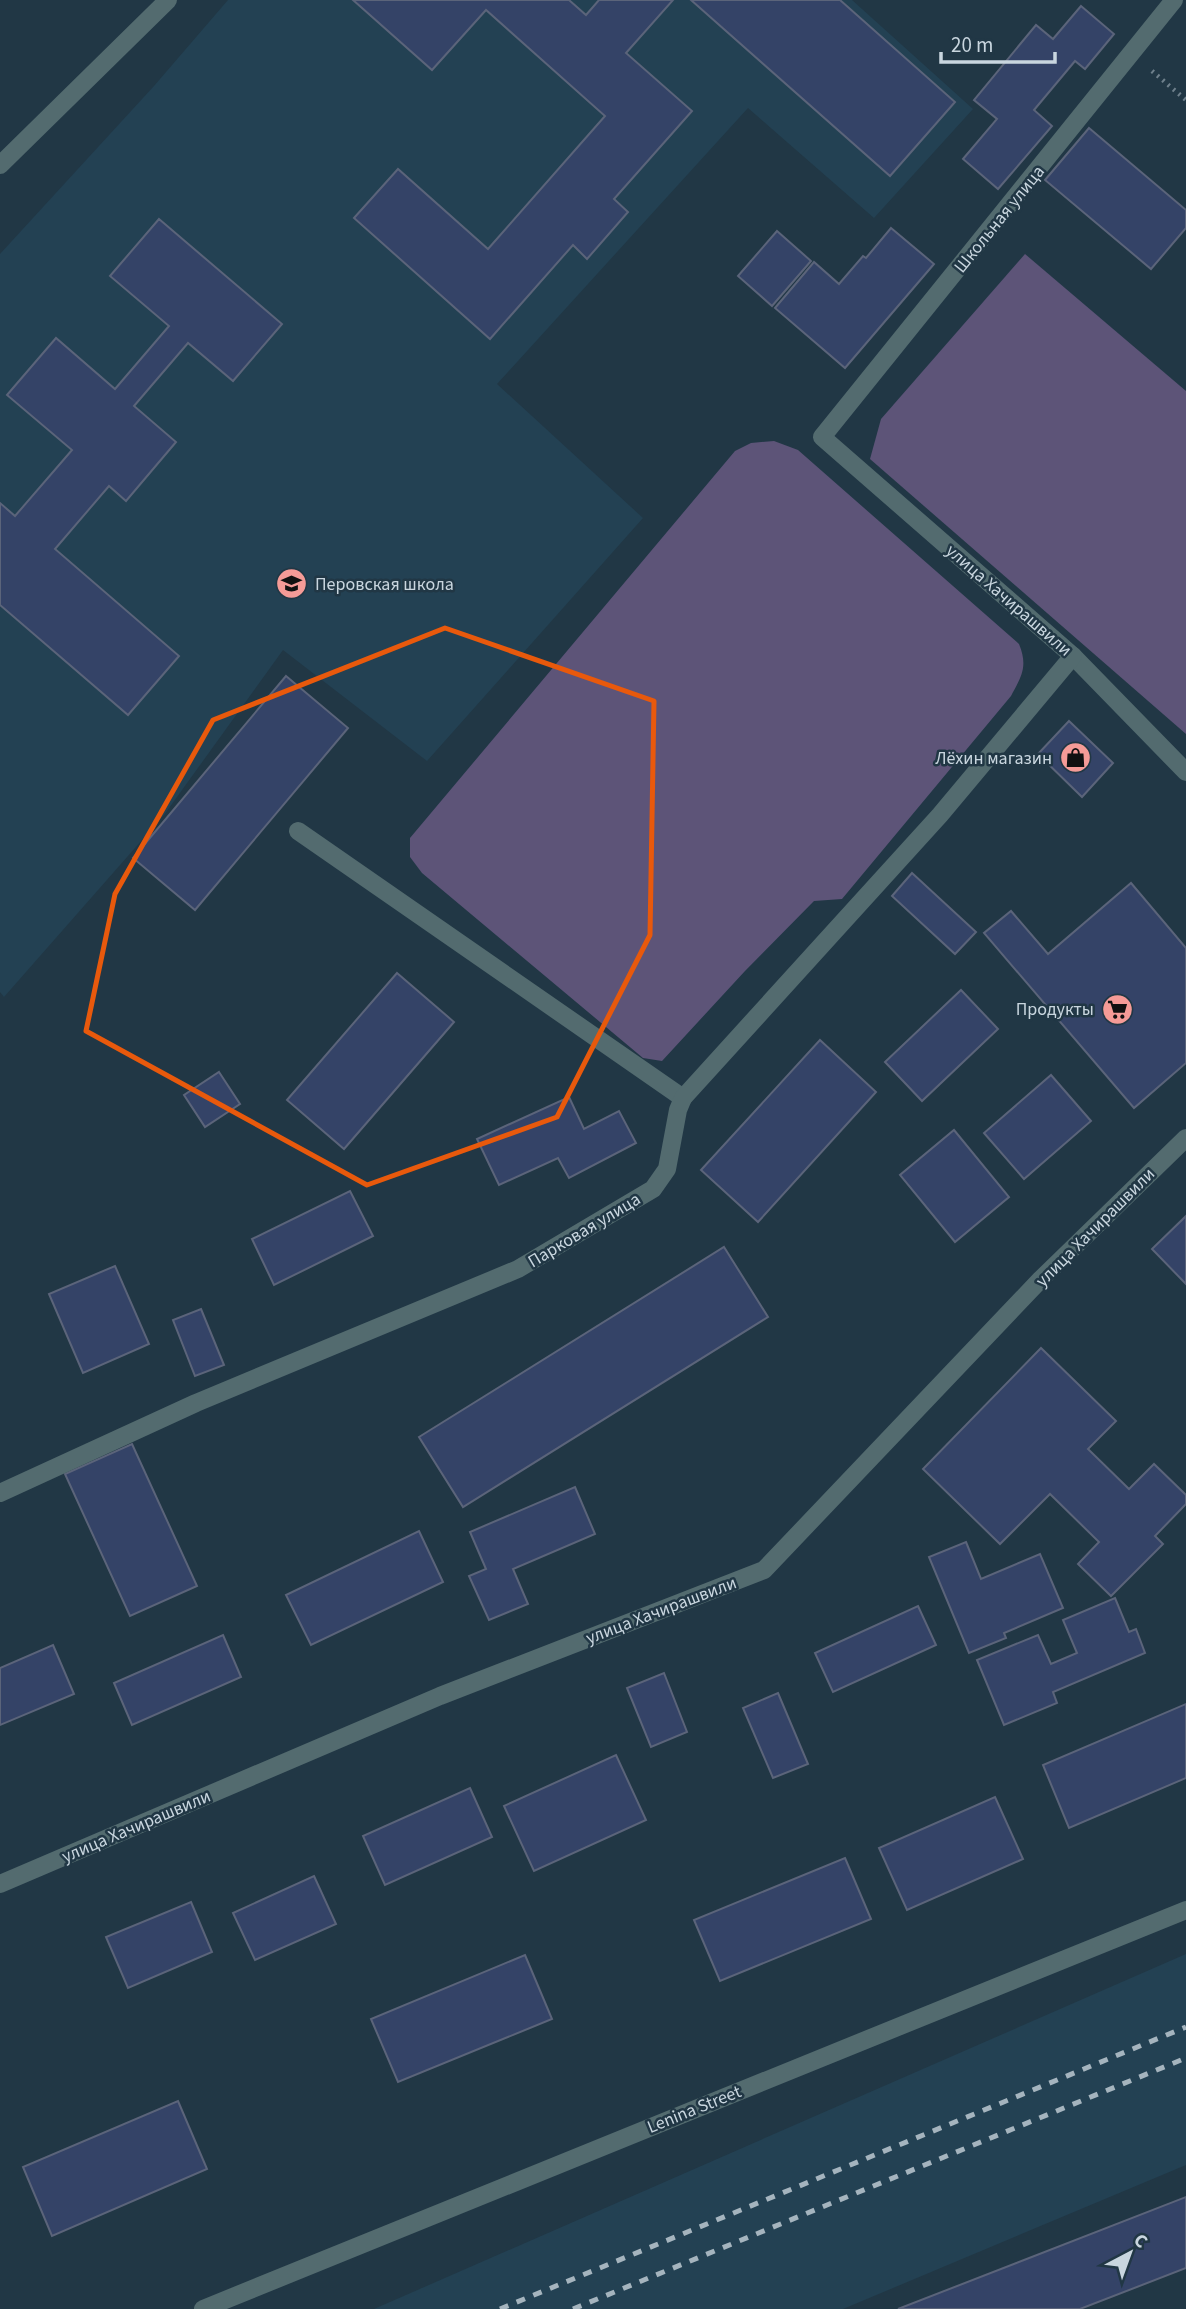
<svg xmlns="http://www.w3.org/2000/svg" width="1186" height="2309" font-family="'Source Sans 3',sans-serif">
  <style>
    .built { fill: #234153 }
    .green { fill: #5d5478 }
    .building { fill: #344367; stroke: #5b647a; stroke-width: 2 }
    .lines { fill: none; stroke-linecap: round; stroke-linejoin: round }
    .path { stroke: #6f808c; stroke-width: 4.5; stroke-dasharray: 2 5; stroke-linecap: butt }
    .minor { stroke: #536b6f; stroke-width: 18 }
    .rail { stroke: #a5b4be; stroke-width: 5; stroke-dasharray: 9 9; stroke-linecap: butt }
    .marked { fill: none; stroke: #e8590c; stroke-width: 5; stroke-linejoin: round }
    .labels { text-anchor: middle; stroke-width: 5; stroke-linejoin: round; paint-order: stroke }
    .street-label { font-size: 18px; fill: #c9d6df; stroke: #213745 }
    .poi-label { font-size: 18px; fill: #c9d6df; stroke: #213745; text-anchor: end }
  </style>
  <rect width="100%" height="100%" fill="#213745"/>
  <g class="built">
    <polygon points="228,0 852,0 973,109 874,218 748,108 497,384 643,518 427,761 283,650 164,815 4,997 0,992 0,254 154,86"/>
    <polygon points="1186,1954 1186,2165 843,2309 374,2309"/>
  </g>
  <g class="green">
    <polygon points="1025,254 1186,391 1186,734 870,459 881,419"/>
    <path d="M774,441L798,450L1019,644C1028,666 1022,676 1011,696L842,899L814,901L745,971L662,1061L643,1058L422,873L410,857V838L735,451L751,443Z"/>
  </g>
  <g class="building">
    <polygon points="353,0 569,0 586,15 599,0 673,0 626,53 692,111 614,199 628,212 587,259 573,245 490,339 354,218 398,169 488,249 605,116 486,10 432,70"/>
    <polygon points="691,0 840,0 955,102 890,176"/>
    <polygon points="1081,6 1114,34 1085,69 1075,61 1034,110 1052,126 998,189 963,159 997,119 974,100 1036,25 1053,39"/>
    <polygon points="1089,128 1186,210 1186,228 1151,269 1045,180"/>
    <polygon points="159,219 282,324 233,381 188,343 134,406 176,442 126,501 109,486 55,549 179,656 128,715 0,605 0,503 15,516 72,450 7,395 56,338 115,389 169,326 110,276"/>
    <polygon points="891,228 934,264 845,368 775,308 814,262 839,284 863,256 866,258"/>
    <polygon points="777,231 811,261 772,306 738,276"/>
    <polygon points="286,676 348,728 195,910 133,858"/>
    <polygon points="1069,721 1113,763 1082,797 1038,754"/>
    <polygon points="912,873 976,932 955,954 892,896"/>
    <polygon points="1131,883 1186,948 1186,1063 1134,1108 984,933 1011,911 1048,954"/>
    <polygon points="397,973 454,1022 344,1149 287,1100"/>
    <polygon points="961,990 998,1029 922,1101 885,1062"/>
    <polygon points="820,1040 876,1092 758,1222 701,1170"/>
    <polygon points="219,1072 240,1104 205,1127 184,1095"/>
    <polygon points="1051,1075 1091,1121 1024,1179 984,1133"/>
    <polygon points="569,1097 584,1129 619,1111 636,1143 569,1178 558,1158 499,1185 477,1139"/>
    <polygon points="954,1130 1009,1197 955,1242 900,1175"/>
    <polygon points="350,1191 373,1236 274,1285 252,1239"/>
    <polygon points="1186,1216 1186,1284 1152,1249"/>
    <polygon points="724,1247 768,1317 463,1507 419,1437"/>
    <polygon points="115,1266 149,1344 83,1373 49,1294"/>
    <polygon points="201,1309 224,1365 195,1376 173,1320"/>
    <polygon points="1041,1348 1116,1421 1088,1449 1129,1489 1154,1464 1186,1495 1186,1504 1155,1536 1163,1544 1111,1596 1078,1564 1099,1542 1050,1494 1000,1544 923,1469"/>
    <polygon points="132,1444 197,1586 130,1616 65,1474"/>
    <polygon points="575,1487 595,1534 513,1569 528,1604 489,1620 469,1576 486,1569 470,1532"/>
    <polygon points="419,1531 443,1582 311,1645 286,1595"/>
    <polygon points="966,1542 981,1579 1040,1554 1063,1608 1004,1633 1006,1638 969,1653 929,1557"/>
    <polygon points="1115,1598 1129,1632 1136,1629 1145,1653 1053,1692 1057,1703 1004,1725 977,1660 1038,1635 1051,1664 1077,1653 1063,1620"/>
    <polygon points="918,1606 936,1645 833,1692 815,1653"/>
    <polygon points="223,1635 241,1677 132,1725 114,1683"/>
    <polygon points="53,1645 74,1694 0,1725 0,1668"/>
    <polygon points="664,1673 687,1732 651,1747 627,1688"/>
    <polygon points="778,1693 808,1764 773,1778 743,1708"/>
    <polygon points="1186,1704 1186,1778 1069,1828 1043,1765"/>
    <polygon points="616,1755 646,1820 534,1871 504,1806"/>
    <polygon points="470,1788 492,1837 385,1885 363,1836"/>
    <polygon points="995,1797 1023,1859 907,1910 879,1848"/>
    <polygon points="845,1858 871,1919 720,1981 694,1920"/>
    <polygon points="314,1876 336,1924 255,1960 233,1913"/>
    <polygon points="191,1902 212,1952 128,1988 106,1937"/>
    <polygon points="525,1955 552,2019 398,2082 371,2019"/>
    <polygon points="178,2101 207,2169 52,2236 23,2167"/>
    <polygon points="1186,2197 1186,2268 1080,2309 898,2309"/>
  </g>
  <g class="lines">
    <polyline class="path" points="1152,71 1186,100"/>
    <g class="minor">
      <polyline points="1174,0 822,437 1073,656 1186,772"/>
      <polyline points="0,165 168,0"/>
      <polyline points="298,831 683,1098"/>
      <polyline points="0,1493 196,1403 518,1269 653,1189 667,1169 678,1110 683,1098 940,815 1073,656"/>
      <polyline points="0,1884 440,1696 764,1570 1040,1280 1186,1138"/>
      <polyline points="203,2309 1186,1910"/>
    </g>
    <g class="rail">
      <polyline points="500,2309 1186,2027"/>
      <polyline points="573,2309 1186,2058"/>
    </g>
  </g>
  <path class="marked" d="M445,628L654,701L650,935L557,1117L367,1185L86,1031L115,894L213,720Z"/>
  <defs>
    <symbol id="school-disc" viewBox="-11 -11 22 22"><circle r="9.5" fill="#f59b97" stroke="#213745"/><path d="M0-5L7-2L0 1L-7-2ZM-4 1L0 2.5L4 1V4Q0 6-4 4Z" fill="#111"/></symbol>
    <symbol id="shop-disc" viewBox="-11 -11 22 22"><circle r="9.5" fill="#f59b97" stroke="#213745"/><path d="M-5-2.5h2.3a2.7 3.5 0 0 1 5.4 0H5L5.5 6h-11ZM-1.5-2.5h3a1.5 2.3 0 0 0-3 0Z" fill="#111"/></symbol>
    <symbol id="supermarket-disc" viewBox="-11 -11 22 22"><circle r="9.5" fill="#f59b97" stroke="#213745"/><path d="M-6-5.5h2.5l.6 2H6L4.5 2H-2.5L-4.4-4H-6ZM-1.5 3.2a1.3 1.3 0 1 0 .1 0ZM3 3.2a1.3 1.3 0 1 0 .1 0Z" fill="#111"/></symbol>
  </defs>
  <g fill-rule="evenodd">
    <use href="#school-disc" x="274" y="566" width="35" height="35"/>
    <use href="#shop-disc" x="1058" y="740" width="35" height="35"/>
    <use href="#supermarket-disc" x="1100" y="992" width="35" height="35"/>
  </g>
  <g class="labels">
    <g class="street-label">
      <text transform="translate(999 219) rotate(-51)" y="6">Школьная улица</text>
      <text transform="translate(1009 600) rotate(41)" y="6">улица Хачирашвили</text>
      <text transform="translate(1095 1227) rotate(-45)" y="6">улица Хачирашвили</text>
      <text transform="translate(584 1230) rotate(-31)" y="6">Парковая улица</text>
      <text transform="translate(661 1610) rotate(-21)" y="6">улица Хачирашвили</text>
      <text transform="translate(136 1826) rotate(-23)" y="6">улица Хачирашвили</text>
      <text transform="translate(694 2109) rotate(-22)" y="6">Lenina Street</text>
    </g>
    <g class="poi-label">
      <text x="315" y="590" text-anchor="start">Перовская школа</text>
      <text x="1052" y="764">Лёхин магазин</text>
      <text x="1094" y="1015">Продукты</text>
    </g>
  </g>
  <g transform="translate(1130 2253) rotate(41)" stroke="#213745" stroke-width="5" paint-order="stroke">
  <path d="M0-5L12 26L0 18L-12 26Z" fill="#c9d6df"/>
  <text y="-10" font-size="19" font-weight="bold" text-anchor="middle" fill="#c9d6df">С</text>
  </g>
  <path d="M941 52v10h114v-10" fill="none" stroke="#c9d6df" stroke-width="3.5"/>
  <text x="951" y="52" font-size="21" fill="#c9d6df" stroke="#213745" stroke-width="5" paint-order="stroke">20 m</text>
</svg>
